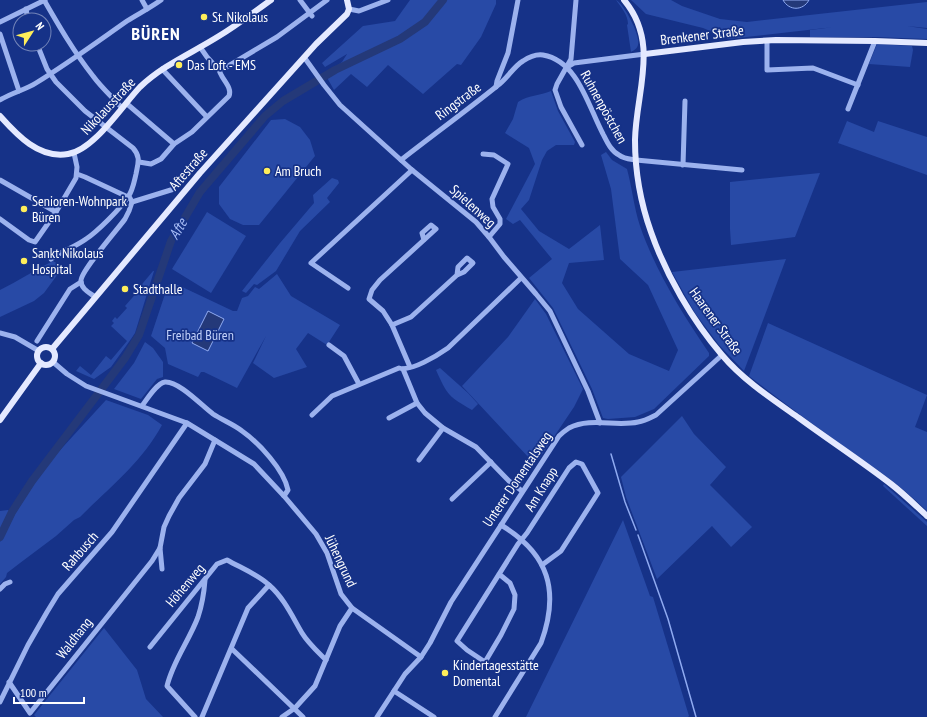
<svg xmlns="http://www.w3.org/2000/svg" width="927" height="717" font-family="'PT Sans Narrow',sans-serif">
  <style>
    .green { fill: #284aa6 }
    .water { fill: #243979; stroke: #8faaf1 }
    .lines { fill: none; stroke-linecap: round; stroke-linejoin: round }
    .stream { stroke: #8faaf1; stroke-width: 1.5 }
    .river { stroke: #243979; stroke-width: 8 }
    .minor { stroke: #9cb2ee; stroke-width: 5 }
    .major { stroke: #e4e9ff; stroke-width: 6 }
    .poi-dot { fill: #ffee5a; stroke: #163288; stroke-width: 1.5 }
    .labels { text-anchor: middle; stroke-width: 3.5; stroke-linejoin: round; paint-order: stroke }
    .poi-label { font-size: 14px; fill: #fff; stroke: #163288; text-anchor: start }
    .street-label { font-size: 14px; fill: #fff; stroke: #163288 }
    .park-label { font-size: 14px; fill: #c2d1fa; stroke: #163288 }
    .water-label { font-size: 15px; font-style: italic; fill: #a8bdf6; stroke: #163288 }
    .district-label { font-size: 18px; font-weight: bold; letter-spacing: 1px; fill: #fff; stroke: #163288 }
  </style>
  <rect width="100%" height="100%" fill="#163288"/>
  <g class="green">
    <polygon points="410,0 496,0 496,4 481,37 461,65 457,64 423,94 388,65 367,87 351,74 334,90 325,74 342,62 347,54 325,67 322,63 363,26 395,21"/>
    <path d="M616,0C624,4 641,36 638,45C637,49 634,50 631,52L627,25L628,24C628,15 621,7 616,0Z"/>
    <polygon points="631,0 671,0 682,6 720,19 747,22 927,2 927,28 907,26 927,29 927,39 877,37 810,37 810,30 834,27 729,39 703,28 646,14"/>
    <polygon points="877,44 912,46 913,50 910,67 869,64"/>
    <path d="M551,91L558,111L575,142L574,145H556L547,151L542,160L529,200L521,209L539,231L569,249L600,225L604,260L569,263L562,283L578,309L629,354L669,371L678,350L648,285L620,259L611,189L601,155L606,152L612,160L627,169C632,187 634,208 640,226C656,272 682,313 709,353V356L654,409L635,417L608,419L603,418L592,389L553,308L529,278L552,259L520,220L513,224L506,219L535,164L529,148L505,133L513,119L518,102C528,95 540,96 551,91Z"/>
    <polygon points="285,119 300,127 310,140 315,156 259,225 243,225 230,219 219,204 219,187 271,120"/>
    <polygon points="847,121 874,132 878,121 927,137 927,175 838,143"/>
    <polygon points="820,173 795,237 731,245 730,229 730,182"/>
    <polygon points="332,178 338,180 339,183 327,198 330,202 300,231 276,271 257,285 254,284 246,293 242,291 280,243 314,203 313,195"/>
    <polygon points="207,212 246,236 211,293 172,269"/>
    <polygon points="786,259 744,371 719,345 695,313 672,272"/>
    <path d="M53,261L63,267L44,293L34,301L0,317V290C18,281 35,270 53,261Z"/>
    <polygon points="153,271 154,271 135,333 131,339 111,367 94,379 76,371 80,366 91,375 106,356 111,360 127,341 111,326 114,323 112,321 115,317 117,319 127,308 125,306 139,290 138,289"/>
    <polygon points="277,274 291,296 340,325 327,345 308,333 296,349 307,367 274,378 253,363 266,336 237,388 204,372 201,372 198,377 168,364 165,348 151,336 168,285 178,285 233,311 237,311 242,298 248,296 255,287 259,289"/>
    <polygon points="535,299 546,314 583,389 574,407 539,459 530,459 462,386 508,337"/>
    <path d="M768,323L927,395L915,427L927,432V511C903,487 875,468 847,449C814,425 781,401 749,376Z"/>
    <polygon points="145,342 153,348 163,362 163,377 157,379 141,399 114,389 134,363"/>
    <path d="M440,368L468,393L478,404L472,410C449,397 447,395 436,370Z"/>
    <path d="M106,400L148,415L162,425C142,462 109,488 80,517L74,520L56,536L20,563L7,573L6,577L0,584V542L15,514L33,485L51,460Z"/>
    <polygon points="682,416 694,434 726,467 710,485 752,527 731,547 712,526 657,579 626,497 621,477"/>
    <polygon points="884,484 927,522 927,526 883,486"/>
    <polygon points="8,510 11,512 0,533 0,511"/>
    <polygon points="623,520 650,596 653,597 689,716 688,717 526,717"/>
    <polygon points="104,628 137,670 146,699 163,717 36,717 34,715"/>
  </g>
  <g class="water">
    <path d="M783,0H809C803,11 789,11 783,0Z"/>
    <polygon points="208,311 224,319 208,351 192,343"/>
  </g>
  <g class="lines">
    <g class="stream">
      <polyline points="611,454 625,502 636,530"/>
      <polyline points="638,535 668,619 696,717"/>
    </g>
    <polyline class="river" points="0,537 12,512 32,481 125,358 139,335 171,241 200,192 265,116 283,101 335,70 400,39 425,22 443,0"/>
    <g class="minor">
      <path d="M44,0C59,26 74,52 93,76C101,87 112,97 122,108"/>
      <polyline points="142,0 147,9"/>
      <polyline points="300,0 312,16"/>
      <polyline points="576,0 571,59 557,84 555,90 561,107 582,145"/>
      <polyline points="26,9 28,20"/>
      <polyline points="349,9 359,11 388,0"/>
      <polyline points="0,22 45,0"/>
      <polyline points="0,34 19,91"/>
      <polyline points="767,41 767,70 813,68 858,85"/>
      <path d="M37,44L47,69L56,82L85,111L133,148C141,157 138,163 136,174C134,182 133,190 128,197C121,208 97,232 86,239C75,247 62,251 51,259"/>
      <polyline points="200,47 207,57 217,68 219,69 225,68 277,37 327,0"/>
      <polyline points="304,57 324,85 340,105 412,170 476,222 489,237 504,257 536,294 550,311 588,391 600,423"/>
      <polyline points="567,67 574,63 645,54"/>
      <polyline points="162,69 207,117"/>
      <polyline points="496,87 497,81 508,53 518,0"/>
      <path d="M0,100C11,93 25,90 36,83C67,64 97,42 127,21C138,14 150,8 161,0"/>
      <polyline points="126,103 174,144"/>
      <polyline points="848,109 875,41"/>
      <polyline points="483,154 494,155 508,164 492,199 493,207 500,219 500,224 489,237"/>
      <path d="M401,160C433,135 466,111 497,86C507,79 513,67 523,61C529,57 536,54 543,55C578,61 588,106 603,134C607,142 611,151 619,155C624,159 630,159 636,160L742,170"/>
      <path d="M139,162L151,164L161,159L174,144L192,132L229,96C233,87 220,78 219,69"/>
      <polyline points="683,165 685,101"/>
      <path d="M77,174L85,177L130,198L132,202L129,211L125,219C118,229 80,272 81,281C81,289 90,293 95,297"/>
      <polyline points="0,180 56,212"/>
      <polyline points="132,202 174,189"/>
      <polyline points="0,219 29,240 35,242 56,212 76,178 77,167 74,153"/>
      <polyline points="348,288 311,263 412,170"/>
      <polyline points="392,325 411,317 457,275 464,272 473,263 467,258 458,267 457,275"/>
      <polyline points="0,333 15,337 39,351"/>
      <polyline points="37,341 70,289 81,282"/>
      <polyline points="329,345 344,356 359,384"/>
      <polyline points="53,362 67,374 86,386 187,423 254,464 284,496 316,534 327,553 341,594 352,608 421,657"/>
      <polyline points="410,367 392,325 383,311 369,299 372,290 380,280 436,229 431,225 422,233 424,240"/>
      <polyline points="403,369 417,403 425,413 443,428 476,447 509,481 522,491"/>
      <path d="M142,406C147,399 157,383 165,382C179,381 202,406 213,414C222,420 233,424 242,431C259,443 284,470 288,490L284,496"/>
      <path d="M312,415L332,396L399,368C411,372 438,355 448,348L521,278"/>
      <polyline points="389,418 417,403"/>
      <polyline points="419,460 443,428"/>
      <polyline points="452,499 491,462"/>
      <polyline points="160,548 162,569"/>
      <polyline points="499,574 510,583 515,595 514,609 501,635 485,662 467,650 457,641 518,544 527,533 569,468 576,462 582,464 598,493 561,551 542,565"/>
      <polyline points="0,589 5,584 10,582"/>
      <path d="M150,647L217,564L227,560C241,568 257,574 269,585C284,598 292,616 302,633C308,643 318,652 326,660"/>
      <polyline points="232,649 303,717"/>
      <polyline points="9,682 30,713 152,561 160,548 164,527 169,516 179,498 205,464 215,440"/>
      <polyline points="394,691 434,717"/>
      <polyline points="0,702 28,645 47,612 58,594 112,532 187,423"/>
      <path d="M195,717L167,686C173,661 189,641 198,617C202,605 204,593 205,580"/>
      <polyline points="202,717 248,608 269,585"/>
      <polyline points="282,717 295,708 315,686 340,626 352,608"/>
      <path d="M377,717L405,674L421,657L430,643L451,602L559,436C562,433 566,430 569,428C591,417 616,427 638,422C645,421 650,418 656,415L722,355"/>
      <path d="M495,717L541,643C560,591 549,554 501,525"/>
    </g>
    <g class="major">
      <path d="M624,0C660,43 636,91 635,140C635,170 641,204 651,232C666,275 692,320 722,355C743,380 772,399 799,418C829,440 861,461 891,484C904,494 915,505 927,516"/>
      <polyline points="645,54 743,42 776,40 875,41 927,43"/>
      <path d="M0,116C17,135 39,159 68,154C94,150 122,106 140,87C163,65 192,53 219,36C237,25 254,12 271,0"/>
      <circle cx="46" cy="356" r="9"/>
      <polyline points="52,349 200,173 316,44 347,14 349,9 347,0"/>
      <polyline points="0,420 41,363"/>
    </g>
  </g>
  <g class="poi-dot">
    <circle cx="204" cy="17" r="4"/>
    <circle cx="179" cy="65" r="4"/>
    <circle cx="267" cy="171" r="4"/>
    <circle cx="24" cy="209" r="4"/>
    <circle cx="24" cy="261" r="4"/>
    <circle cx="125" cy="289" r="4"/>
    <circle cx="445" cy="673" r="4"/>
  </g>
  <g class="labels">
    <g class="poi-label">
      <text x="212" y="22">St. Nikolaus</text>
      <text x="187" y="70">Das Loft - EMS</text>
      <text x="275" y="176">Am Bruch</text>
      <text x="32" y="206">Senioren-Wohnpark<tspan x="32" dy="16">Büren</tspan></text>
      <text x="32" y="258">Sankt Nikolaus<tspan x="32" dy="16">Hospital</tspan></text>
      <text x="133" y="294">Stadthalle</text>
      <text x="453" y="670">Kindertagesstätte<tspan x="453" dy="16">Domental</tspan></text>
    </g>
    <g class="street-label">
      <text transform="translate(702 35) rotate(-7)" y="5">Brenkener Straße</text>
      <text transform="translate(458 101) rotate(-37)" y="5">Ringstraße</text>
      <text transform="translate(108 106) rotate(-47)" y="5">Nikolausstraße</text>
      <text transform="translate(604 107) rotate(61)" y="5">Ruhnenpöstchen</text>
      <text transform="translate(188 169) rotate(-49)" y="5">Aftestraße</text>
      <text transform="translate(473 206) rotate(42)" y="5">Spielenweg</text>
      <text transform="translate(716 321) rotate(54)" y="5">Haarener Straße</text>
      <text transform="translate(517 479) rotate(-56)" y="5">Unterer Domentalsweg</text>
      <text transform="translate(541 489) rotate(-58)" y="5">Am Knapp</text>
      <text transform="translate(80 551) rotate(-49)" y="5">Rahbusch</text>
      <text transform="translate(341 561) rotate(65)" y="5">Jühengrund</text>
      <text transform="translate(185 585) rotate(-50)" y="5">Höhenweg</text>
      <text transform="translate(74 638) rotate(-52)" y="5">Waldhang</text>
    </g>
    <g class="park-label">
      <text x="200" y="340">Freibad Büren</text>
    </g>
    <g class="water-label">
      <text transform="translate(178 229) rotate(-60)" y="5">Afte</text>
    </g>
    <g class="district-label">
      <text x="156" y="40">BÜREN</text>
    </g>
  </g>
  <g transform="translate(32 32) rotate(54)"><circle r="19" fill="#163288" stroke="#7384b8"/>
  <path d="M0-3L7 15L0 10L-7 15Z" fill="#ffee5a"/>
  <text y="-6" font-size="11" font-weight="bold" text-anchor="middle" fill="#ffffff">N</text>
  </g>
  <path d="M14 697v6h70v-6" fill="none" stroke="#ffffff" stroke-width="2"/>
  <text x="20" y="697" font-size="12" fill="#ffffff" stroke="#163288" stroke-width="3" paint-order="stroke">100 m</text>
</svg>
